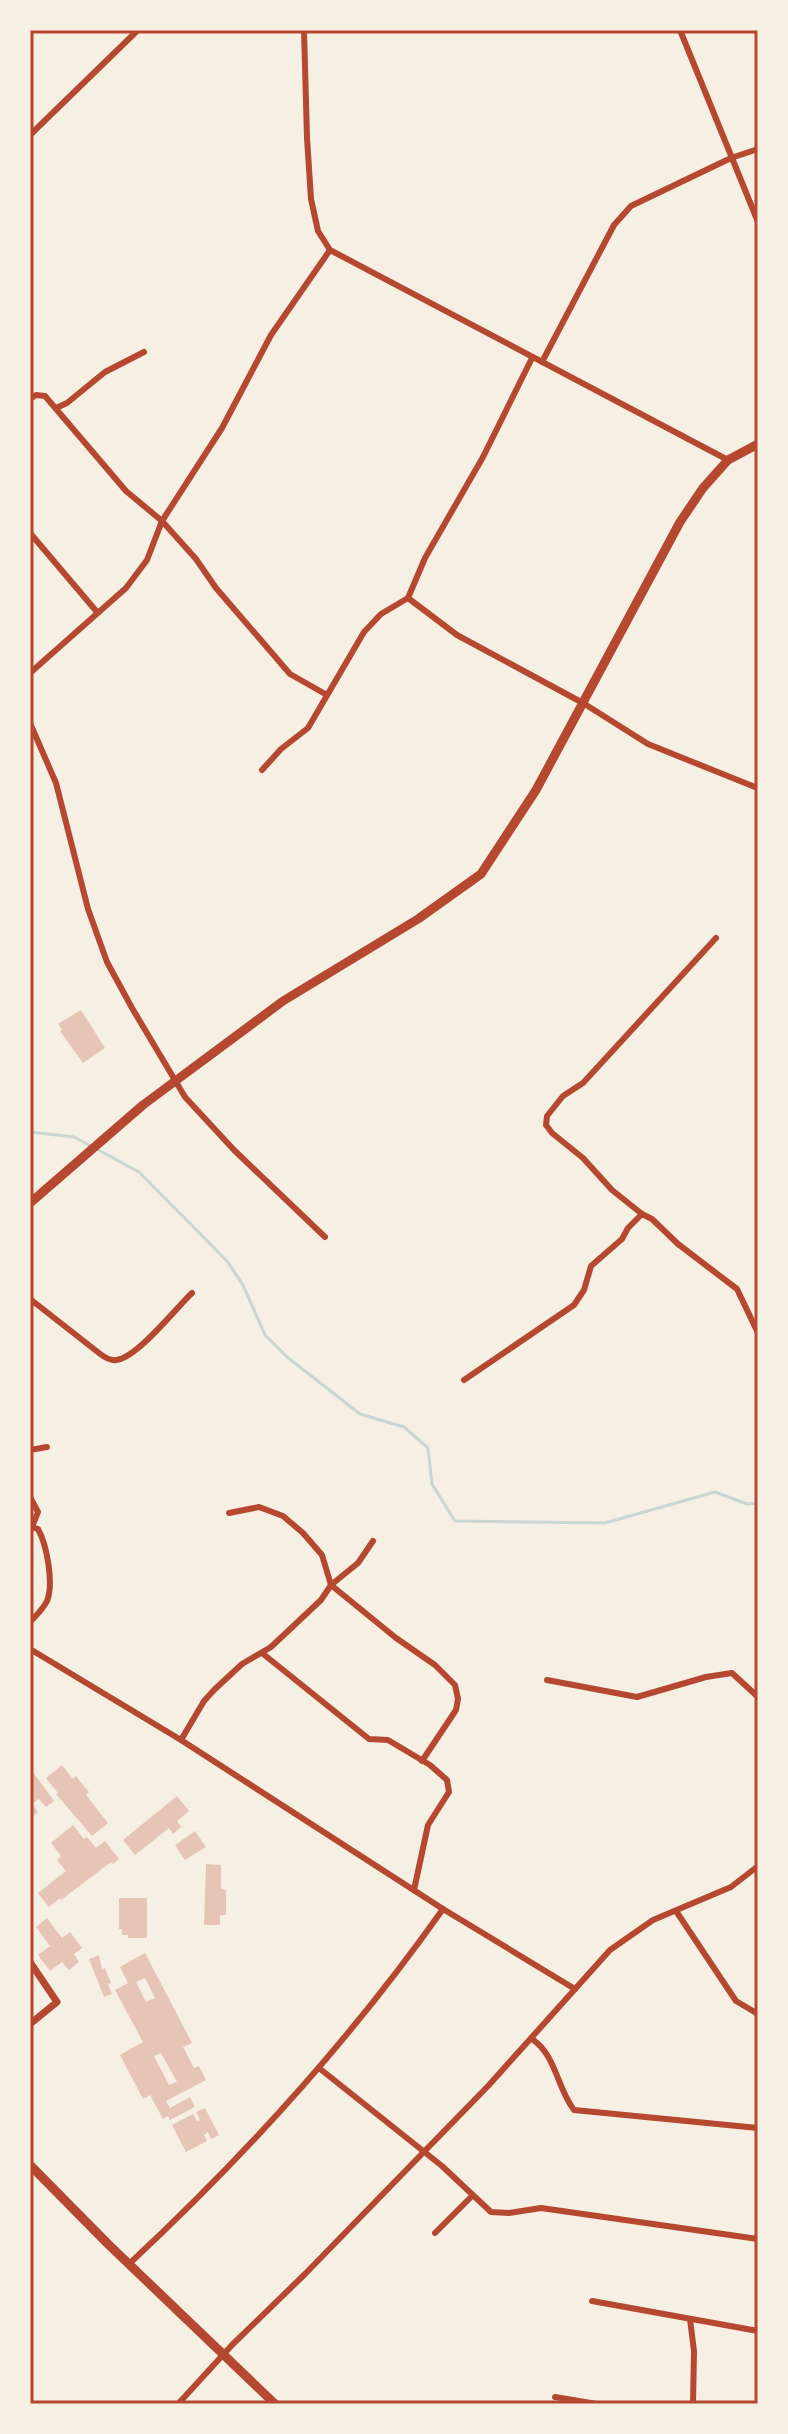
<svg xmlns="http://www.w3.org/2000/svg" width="788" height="2434" font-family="'Nunito Sans',sans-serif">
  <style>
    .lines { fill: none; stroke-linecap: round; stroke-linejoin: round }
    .stream { stroke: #c9d6d2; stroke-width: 3 }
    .building { fill: #e6c5b7; fill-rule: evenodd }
    .minor { stroke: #b5482f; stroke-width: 6 }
    .tertiary { stroke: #b5482f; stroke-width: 7 }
    .primary { stroke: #b5482f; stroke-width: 9 }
    .neatline { fill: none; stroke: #b5482f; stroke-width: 3 }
  </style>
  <rect width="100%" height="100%" fill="#f6efe4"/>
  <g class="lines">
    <polyline class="stream" points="30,1132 74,1137 139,1172 227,1261 243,1285 265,1335 287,1357 360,1414 404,1427 428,1448 432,1484 455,1521 605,1523 715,1492 747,1504 758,1503"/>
  </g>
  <g class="building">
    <polygon points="81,1010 105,1048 83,1063 60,1031 62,1030 58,1024"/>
    <polygon points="62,1765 73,1779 76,1776 89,1792 86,1795 108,1823 92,1836 56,1794 58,1793 46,1778"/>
    <polygon points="30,1768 54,1801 46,1807 39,1799 32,1804 38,1812 30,1819"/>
    <polygon points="177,1796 189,1811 177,1821 181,1827 173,1834 169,1828 135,1855 123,1840"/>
    <polygon points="73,1825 84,1839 87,1837 96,1848 105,1841 119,1859 113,1864 111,1862 61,1900 60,1898 49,1907 38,1893 66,1871 57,1860 61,1856 51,1843"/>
    <polygon points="195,1831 206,1847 185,1860 175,1845"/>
    <polygon points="206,1864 221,1865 221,1889 226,1890 226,1915 220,1915 220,1925 204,1925"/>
    <polygon points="119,1898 147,1898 147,1938 128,1938 128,1935 122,1935 122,1929 119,1929"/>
    <polygon points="47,1918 62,1938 70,1932 82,1948 74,1954 79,1962 69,1970 62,1962 50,1971 38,1955 50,1946 36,1927"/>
    <path d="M145,1953L192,2043L183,2047L194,2068L199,2066L206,2080L166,2101L170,2108L190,2097L195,2107L170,2120L168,2116L163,2119L150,2095L143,2099L120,2055L143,2042L115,1990L128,1983L120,1967ZM145,1978L155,1998L146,2002L136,1982ZM161,2053L177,2082L169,2085L154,2056Z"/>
    <polygon points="99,1955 102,1969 105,1968 111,1983 108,1984 112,1994 104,1997 89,1959"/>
    <polygon points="205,2108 219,2135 211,2139 208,2132 204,2135 207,2141 186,2152 172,2125 193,2114 197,2121 200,2120 196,2112"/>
  </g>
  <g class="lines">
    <g class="minor">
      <polyline points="304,30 307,138 311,199 318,231 330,250 728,460"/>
      <polyline points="680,30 758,222"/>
      <polyline points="30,135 138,30"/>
      <polyline points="542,362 614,225 631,206 731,158 758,149"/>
      <polyline points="30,399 36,395 45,396 126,491 162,521 196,559 216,588 290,674 327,695"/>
      <polyline points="56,408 67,403 105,372 144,352"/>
      <polyline points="30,533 97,612"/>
      <polyline points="408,598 457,635 583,703 648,744 755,787"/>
      <polyline points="30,673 126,588 147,560 162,521 222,428 271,335 330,250"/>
      <polyline points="30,723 56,783 88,909 107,962 132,1008 185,1097 234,1150 325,1237"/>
      <polyline points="262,770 281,749 308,728 364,632 381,614 408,598 425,558 483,457 532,358"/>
      <polyline points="716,938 583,1083 563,1096 547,1116 546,1125 552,1133 583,1158 612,1190 642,1214 652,1219 678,1244 737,1289 758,1333"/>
      <path d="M30,1299L99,1353C104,1357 110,1361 116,1360C137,1358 176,1308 192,1293"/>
      <polyline points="464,1380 574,1305 584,1290 591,1266 622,1239 628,1228 642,1214"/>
      <polyline points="30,1450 47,1447"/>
      <polyline points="30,1497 38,1512 32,1527"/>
      <polyline points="229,1513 259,1507 283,1516 303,1533 322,1555 331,1585 396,1638 435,1665 455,1685 458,1699 456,1710 422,1761"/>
      <path d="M30,1622C36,1616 43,1609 47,1601C54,1584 47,1545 38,1529L32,1527"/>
      <polyline points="30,1649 181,1740 443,1909 575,1989"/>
      <polyline points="262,1653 369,1739 388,1740 430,1765 447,1780 449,1792 428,1825 414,1890"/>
      <polyline points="547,1680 637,1697 706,1677 732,1673 758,1697"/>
      <polyline points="181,1740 204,1701 214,1690 242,1664 271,1647 321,1600 331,1585 358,1563 373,1541"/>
      <polyline points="676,1911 736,2001 758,2014"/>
      <path d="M532,2039C556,2055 557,2088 574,2110L758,2128"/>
      <polyline points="319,2068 442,2166 491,2212 509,2213 541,2208 758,2239"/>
      <polyline points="435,2233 472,2196"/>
      <path d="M129,2264C245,2156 351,2039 443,1909"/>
      <polyline points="592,2301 758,2331"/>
      <polyline points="690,2319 694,2351 693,2404"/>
      <polyline points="555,2397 597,2404"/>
      <polyline points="30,2401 33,2404"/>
      <polyline points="178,2404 232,2345 305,2274 489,2085 610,1950 653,1920 731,1887 758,1866"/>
    </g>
    <polyline class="tertiary" points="30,1962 57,2002 30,2024"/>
    <g class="primary">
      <polyline points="30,1203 143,1105 283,1001 418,919 481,874 536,790 680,522 703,488 728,460 758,444"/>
      <polyline points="30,2165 108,2244 275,2404"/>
    </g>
  </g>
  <rect width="788" height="2434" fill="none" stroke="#f6efe4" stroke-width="64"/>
  <rect x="32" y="32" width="724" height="2370" class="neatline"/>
</svg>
